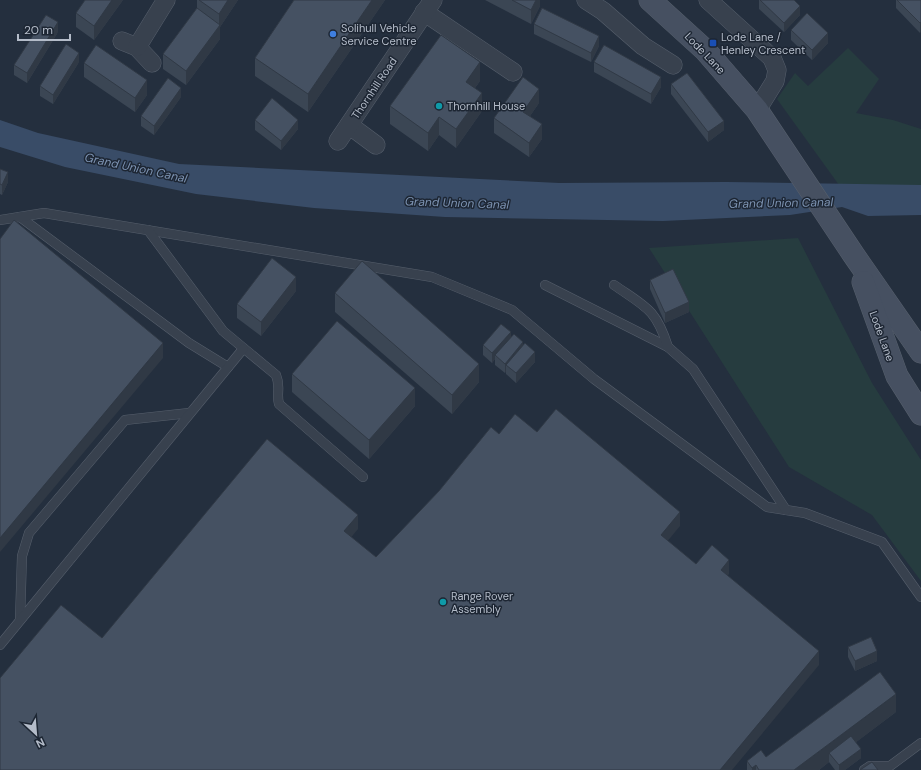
<svg xmlns="http://www.w3.org/2000/svg" width="921" height="770" font-family="'DM Sans',sans-serif">
  <style>
    .green { fill: #263c3f }
    .water { fill: #394c67 }
    .lines { fill: none; stroke-linecap: round; stroke-linejoin: round }
    .lane-casing { stroke: #565f6c; stroke-width: 10 }
    .street-casing { stroke: #565f6c; stroke-width: 19 }
    .secondary-casing { stroke: #565f6c; stroke-width: 23 }
    .lane { stroke: #38414e; stroke-width: 9 }
    .street { stroke: #38414e; stroke-width: 18 }
    .secondary { stroke: #465061; stroke-width: 22 }
    .wall { fill: #3b4654 }
    .shaded-wall { fill: #303945 }
    .building { fill: #455162; stroke: #303945 }
    .shop-dot { fill: #3f7fe0; stroke: #1d2633; stroke-width: 1.5 }
    .transit-dot { fill: #1a4fb4; stroke: #1d2633; stroke-width: 1.5 }
    .culture-dot { fill: #0f9aa8; stroke: #1d2633; stroke-width: 1.5 }
    .labels { text-anchor: middle; stroke-width: 3; stroke-linejoin: round; paint-order: stroke }
    .poi-label { font-size: 11px; fill: #b4bcc9; stroke: #1d2633; text-anchor: start }
    .street-label { font-size: 11px; fill: #b4bcc9; stroke: #1d2633 }
    .water-label { font-size: 12px; font-style: italic; fill: #7c92b1; stroke: #1d2633 }
  </style>
  <rect width="100%" height="100%" fill="#242f3e"/>
  <g class="green">
    <polygon points="848,48 879,79 856,113 893,120 921,129 921,185 839,185 777,99 795,73 808,86"/>
    <polygon points="798,238 872,383 921,460 921,581 872,515 789,467 649,248"/>
  </g>
  <polygon class="water" points="0,120 38,133 179,164 559,183 726,182 921,185 921,215 868,216 842,207 790,215 663,221 445,217 314,208 196,194 65,167 0,147"/>
  <g class="lines">
    <defs>
      <g id="lane">
        <polyline points="20,217 189,343 228,367"/>
        <polyline points="0,220 44,213 432,277 512,310 594,379 767,507 805,513 882,542 921,597"/>
        <path d="M148,230L223,331L276,375C281,387 276,393 279,404L363,477"/>
        <polyline points="545,285 668,347 693,369 786,510"/>
        <path d="M614,285C646,307 656,309 668,347"/>
        <polyline points="20,620 22,556 29,533 125,420 189,413"/>
        <polyline points="0,645 243,349"/>
        <polyline points="864,770 870,766 890,766 921,743"/>
      </g>
      <g id="street">
        <polyline points="586,0 603,11 643,46 673,65"/>
        <polyline points="708,0 772,58 777,70 775,81 757,110"/>
        <polyline points="424,12 513,72"/>
        <polyline points="122,41 137,47 152,63"/>
        <polyline points="137,47 166,0"/>
        <polyline points="349,125 376,145"/>
        <polyline points="338,141 433,0"/>
      </g>
      <g id="secondary">
        <polyline points="650,0 705,50 757,110 853,254 921,352"/>
        <polyline points="863,282 897,376 921,414"/>
      </g>
    </defs>
    <use href="#lane" class="lane-casing"/>
    <use href="#street" class="street-casing"/>
    <use href="#secondary" class="secondary-casing"/>
    <use href="#lane" class="lane"/>
    <use href="#street" class="street"/>
    <use href="#secondary" class="secondary"/>
  </g>
  <g class="wall">
    <polygon points="123,0 94,40 76,27 76,13"/>
    <polygon points="197,0 238,0 220,27 220,39 186,85 163,69 163,54 197,9"/>
    <polygon points="294,0 385,0 308,112 255,76 255,58"/>
    <polygon points="485,0 540,0 540,6 531,24"/>
    <polygon points="759,0 794,0 800,15 784,32 759,9"/>
    <polygon points="896,0 921,0 920,33 896,8"/>
    <polygon points="534,24 599,46 591,62 534,34"/>
    <polygon points="791,30 828,43 812,60 791,40"/>
    <polygon points="58,32 27,83 14,75 14,65"/>
    <polygon points="79,62 53,104 40,96 40,86"/>
    <polygon points="594,62 661,87 651,104 594,72"/>
    <polygon points="84,63 147,95 135,112 84,77"/>
    <polygon points="480,81 475,88 482,111 456,148 439,135 428,151 390,124 390,106"/>
    <polygon points="671,84 724,130 708,142 671,94"/>
    <polygon points="181,97 154,135 141,126 141,116"/>
    <polygon points="539,103 530,116 542,139 529,157 494,133 494,118"/>
    <polygon points="255,120 298,129 281,150 255,130"/>
    <polygon points="0,169 8,182 2,195 0,194"/>
    <polygon points="650,280 689,312 665,323 650,289"/>
    <polygon points="296,291 261,336 237,318 237,304"/>
    <polygon points="335,293 479,382 452,414 335,312"/>
    <polygon points="511,337 523,346 535,362 516,383 506,374 506,371 505,373 495,365 495,359 492,363 483,355 483,345"/>
    <polygon points="292,374 415,406 369,459 292,392"/>
    <polygon points="848,647 877,661 855,671 848,657"/>
    <polygon points="896,712 856,742 861,758 845,770 835,770 829,762 819,770 747,770 747,761 766,757"/>
  </g>
  <g class="shaded-wall">
    <polygon points="112,0 123,0 94,40 94,26"/>
    <polygon points="228,0 238,0 220,27 220,39 186,85 186,71 219,26 219,14"/>
    <polygon points="372,0 385,0 308,112 308,94"/>
    <polygon points="536,0 540,0 540,6 531,24 531,10"/>
    <polygon points="800,6 800,15 784,32 784,23"/>
    <polygon points="58,22 58,32 27,83 27,73"/>
    <polygon points="921,22 921,32 920,33 920,23"/>
    <polygon points="828,33 828,43 812,60 812,50"/>
    <polygon points="599,36 599,46 591,62 591,53"/>
    <polygon points="79,53 79,62 53,104 53,95"/>
    <polygon points="480,62 480,81 466,100 466,82"/>
    <polygon points="661,77 661,87 651,104 651,94"/>
    <polygon points="147,80 147,95 135,112 135,98"/>
    <polygon points="181,88 181,97 154,135 154,126"/>
    <polygon points="539,89 539,103 523,126 523,112"/>
    <polygon points="482,93 482,111 456,148 456,129"/>
    <polygon points="439,117 439,135 428,151 428,133"/>
    <polygon points="298,120 298,129 281,150 281,141"/>
    <polygon points="724,121 724,130 708,142 708,132"/>
    <polygon points="542,124 542,139 529,157 529,143"/>
    <polygon points="8,172 8,182 2,195 2,185"/>
    <polygon points="296,277 296,291 261,336 261,322"/>
    <polygon points="689,302 689,312 665,323 665,313"/>
    <polygon points="511,332 511,342 495,355 495,359 492,363 492,353"/>
    <polygon points="523,342 523,352 506,365 506,371 505,373 505,364"/>
    <polygon points="163,343 163,358 0,552 0,538"/>
    <polygon points="535,352 535,362 516,383 516,373"/>
    <polygon points="479,364 479,382 452,414 452,395"/>
    <polygon points="415,388 415,406 369,459 369,440"/>
    <polygon points="680,512 680,526 661,549 661,535"/>
    <polygon points="358,515 358,529 344,546 344,531"/>
    <polygon points="729,560 729,574 721,584 721,570"/>
    <polygon points="819,651 819,665 732,770 720,770"/>
    <polygon points="877,651 877,661 855,671 855,661"/>
    <polygon points="896,694 896,712 834,759 829,753 829,762 819,770 794,770"/>
    <polygon points="861,749 861,758 845,770 839,770 839,765"/>
    <polygon points="756,765 756,770 752,770 752,768"/>
  </g>
  <g class="building">
    <polygon points="85,0 112,0 94,26 76,13"/>
    <polygon points="199,0 228,0 219,14"/>
    <polygon points="294,0 372,0 308,94 255,58"/>
    <polygon points="512,0 536,0 531,10"/>
    <polygon points="760,0 794,0 800,6 784,23"/>
    <polygon points="897,0 921,0 921,22 920,23"/>
    <polygon points="197,8 220,25 186,71 163,54"/>
    <polygon points="542,8 599,36 591,53 534,24"/>
    <polygon points="807,13 828,33 812,50 791,30"/>
    <polygon points="46,15 58,22 27,73 14,65"/>
    <polygon points="441,35 480,62 466,82 482,93 456,129 439,117 428,133 390,106"/>
    <polygon points="66,44 79,53 53,95 40,86"/>
    <polygon points="96,45 147,80 135,98 84,63"/>
    <polygon points="604,45 661,77 651,94 594,62"/>
    <polygon points="687,73 724,121 708,132 671,84"/>
    <polygon points="523,77 539,89 523,112 542,124 529,143 494,118"/>
    <polygon points="168,78 181,88 154,126 141,116"/>
    <polygon points="272,98 298,120 281,141 255,120"/>
    <polygon points="0,169 8,172 2,185 0,184"/>
    <polygon points="14,220 163,343 0,538 0,239"/>
    <polygon points="272,258 296,277 261,322 237,304"/>
    <polygon points="362,261 479,364 452,395 335,293"/>
    <polygon points="673,269 689,302 665,313 650,280"/>
    <polygon points="337,321 415,388 369,440 292,374"/>
    <polygon points="501,324 511,332 492,353 483,345"/>
    <polygon points="514,334 523,342 505,364 495,355"/>
    <polygon points="525,343 535,352 516,373 506,365"/>
    <polygon points="556,409 680,512 661,535 696,564 712,545 729,560 721,570 819,651 720,770 0,770 0,678 61,605 102,638 267,439 358,515 344,531 376,557 439,491 491,427 499,434 515,414 537,432"/>
    <polygon points="871,637 877,651 855,661 848,647"/>
    <polygon points="880,672 896,694 794,770 759,770 756,765 752,768 747,761 761,750 766,757"/>
    <polygon points="851,736 861,749 839,765 829,753"/>
    <polygon points="872,762 878,770 860,770"/>
  </g>
  <circle class="shop-dot" cx="333" cy="34" r="4"/>
  <rect class="transit-dot" x="709" y="39" width="8" height="8" rx="2"/>
  <g class="culture-dot">
    <circle cx="439" cy="106" r="4"/>
    <circle cx="443" cy="602" r="4"/>
  </g>
  <g class="labels">
    <g class="poi-label">
      <text x="341" y="32">Solihull Vehicle<tspan x="341" dy="13">Service Centre</tspan></text>
      <text x="721" y="41">Lode Lane /<tspan x="721" dy="13">Henley Crescent</tspan></text>
      <text x="447" y="110">Thornhill House</text>
      <text x="451" y="600">Range Rover<tspan x="451" dy="13">Assembly</tspan></text>
    </g>
    <g class="street-label">
      <text transform="translate(705 53) rotate(46)" y="4">Lode Lane</text>
      <text transform="translate(374 88) rotate(-56)" y="4">Thornhill Road</text>
      <text transform="translate(882 336) rotate(70)" y="4">Lode Lane</text>
    </g>
    <g class="water-label">
      <text transform="translate(136 168) rotate(12)" y="4">Grand Union Canal</text>
      <text transform="translate(457 203) rotate(2)" y="4">Grand Union Canal</text>
      <text transform="translate(781 203) rotate(-1)" y="4">Grand Union Canal</text>
    </g>
  </g>
  <g transform="translate(36 734) rotate(154)" stroke="#1d2633" stroke-width="3" paint-order="stroke">
  <path d="M0-3L7 15L0 10L-7 15Z" fill="#b4bcc9"/>
  <text y="-6" font-size="11" font-weight="bold" text-anchor="middle" fill="#b4bcc9">N</text>
  </g>
  <path d="M18 34v6h52v-6" fill="none" stroke="#b4bcc9" stroke-width="2"/>
  <text x="24" y="34" font-size="12" fill="#b4bcc9" stroke="#1d2633" stroke-width="3" paint-order="stroke">20 m</text>
</svg>
